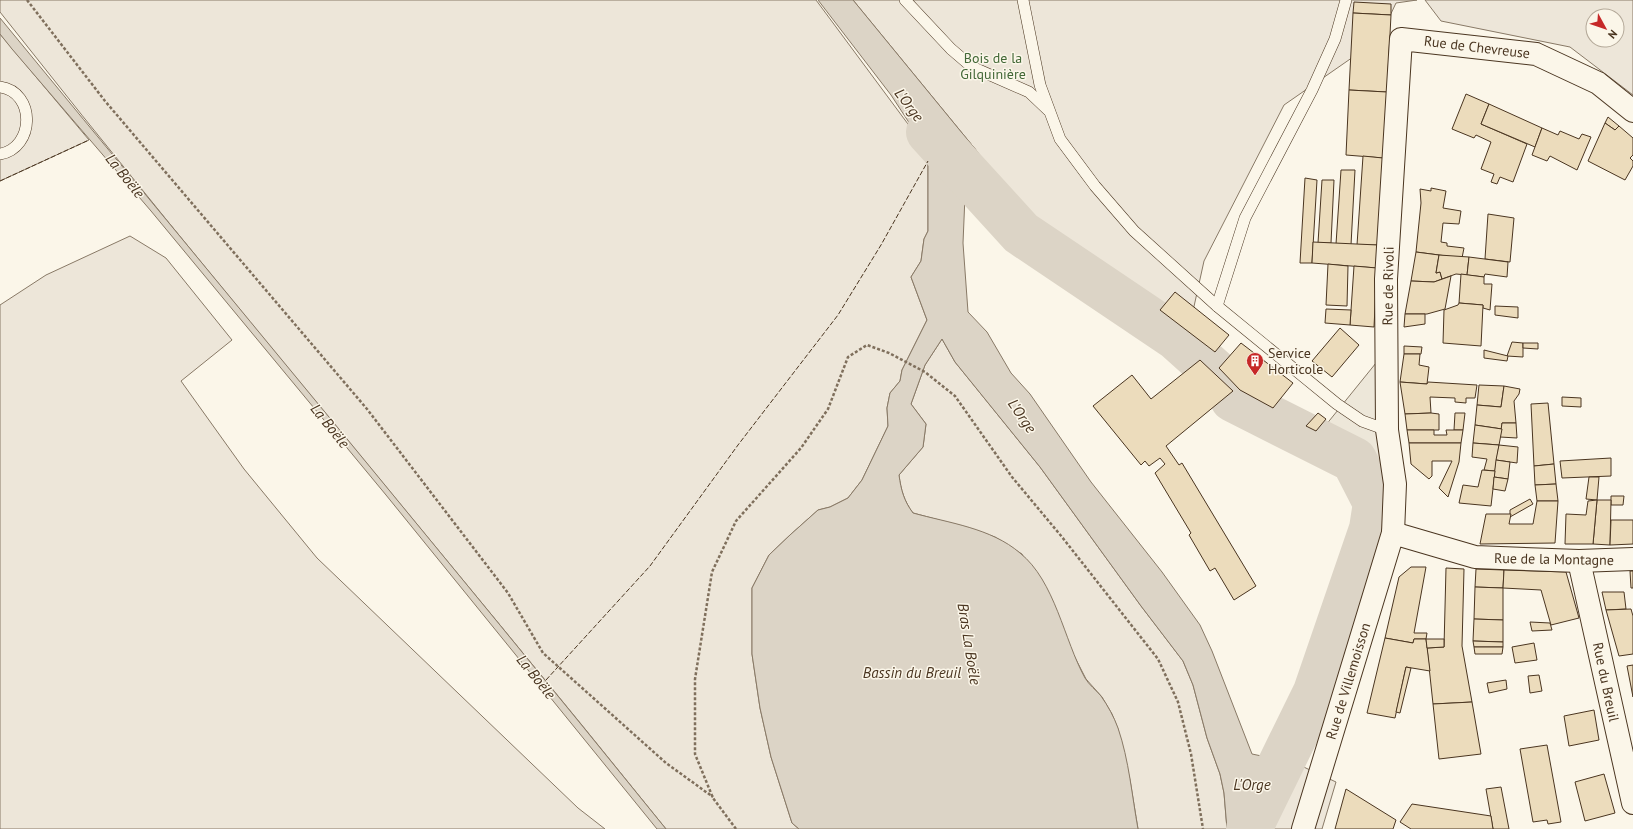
<svg xmlns="http://www.w3.org/2000/svg" width="1633" height="829" font-family="'PT Sans',sans-serif">
  <style>
    .green { fill: #ede6d9; stroke: #887966; fill-rule: evenodd }
    .parking { fill: #ede7d9; stroke: #887966 }
    .water { fill: #dcd4c6; stroke: #887966 }
    .lines { fill: none; stroke-linecap: round; stroke-linejoin: round }
    .river { stroke: #dcd4c6; stroke-width: 46 }
    .building { fill: #ecdcbc; stroke: #4a3520 }
    .service-casing { stroke: #4a3520; stroke-width: 12 }
    .minor-casing { stroke: #4a3520; stroke-width: 24 }
    .tertiary-casing { stroke: #4a3520; stroke-width: 24 }
    .path { stroke: #7f6f5c; stroke-width: 2.5; stroke-dasharray: 3 2; stroke-linecap: butt }
    .service { stroke: #fbf6e9; stroke-width: 11 }
    .minor { stroke: #fbf6e9; stroke-width: 22 }
    .tertiary { stroke: #fbf6e9; stroke-width: 22 }
    .fence { stroke: #4a3520; stroke-width: 1; stroke-dasharray: 5 2; stroke-linecap: butt }
    .labels { text-anchor: middle; stroke-width: 3; stroke-linejoin: round; paint-order: stroke }
    .street-label { font-size: 14px; fill: #4a3520; stroke: #fbf6e9 }
    .park-label { font-size: 14px; fill: #436837; stroke: #fbf6e9 }
    .poi-label { font-size: 14px; fill: #4a3520; stroke: #fbf6e9; text-anchor: start }
    .water-label { font-size: 15px; font-style: italic; fill: #4a3520; stroke: #fbf6e9 }
  </style>
  <rect width="100%" height="100%" fill="#fbf6e9"/>
  <g class="green">
    <path d="M0,0H816L925,147L928,161V231L924,239L921,261L911,277L927,320L902,370L900,381L890,393L887,408L888,426L862,480L848,498L830,507L818,510L790,535L769,555L752,588V654L760,708L771,757L792,823L799,829H666C446,555 217,288 0,12Z"/>
    <polygon points="853,0 1417,0 1396,3 1379,39 1284,105 1204,261 1193,311 1180,334 1034,228 976,150"/>
    <path d="M1425,0H1633V95L1570,47L1441,21ZM1593,16H1617V40H1593Z"/>
    <polygon points="0,34 89,140 0,181"/>
    <polygon points="130,236 166,258 232,340 181,381 244,469 317,558 578,808 605,829 0,829 0,305 46,275"/>
    <path d="M942,339L955,362L1040,467L1141,606L1183,661L1193,685L1207,738L1220,774L1224,793L1227,829H1138L1130,780L1118,729L1112,714L1102,697L1086,679L1022,554L995,537L969,528L913,513C904,501 901,490 899,475L923,447L926,424L911,404L925,365Z"/>
    <polygon points="1295,763 1336,782 1322,829 1271,829 1276,803"/>
  </g>
  <polygon class="parking" points="1376,363 1383,461 1375,470 1321,431"/>
  <g class="water">
    <path d="M818,0H853L976,150L969,193L965,196L963,243L968,312L987,332L1011,373L1030,394L1091,482L1162,572L1200,625L1212,651L1252,754L1295,763L1276,803L1271,829H1227L1224,793L1220,774L1207,738L1193,685L1183,661L1141,606L1040,467L955,362L942,339L925,365L911,404L926,424L923,447L899,475C901,490 904,501 913,513C949,523 991,528 1020,553C1055,581 1064,640 1085,678C1089,685 1096,690 1101,696C1108,706 1114,717 1118,728C1129,760 1132,796 1138,829H799L792,823L771,757L760,708L752,654V588L769,555L790,535L818,510L830,507L848,498L862,480L888,426L887,408L890,393L900,381L902,370L927,320L911,277L921,261L924,239L928,231V161L925,147L891,95Z"/>
    <path d="M0,18C222,288 446,557 666,829H657L386,495L151,211L12,49L0,34Z"/>
  </g>
  <g class="lines">
    <polyline class="river" points="929,132 1021,233 1177,338 1235,390 1233,399 1354,460 1376,503 1372,529 1316,692 1249,829"/>
  </g>
  <g class="building">
    <polygon points="1354,2 1391,4 1391,15 1353,13"/>
    <polygon points="1353,13 1391,15 1387,92 1349,90"/>
    <polygon points="1349,90 1387,92 1383,158 1346,155"/>
    <polygon points="1466,94 1489,104 1481,124 1527,144 1513,182 1500,177 1497,184 1491,182 1494,174 1481,169 1491,142 1476,135 1474,138 1452,129"/>
    <polygon points="1489,104 1542,128 1535,147 1481,124"/>
    <polygon points="1608,117 1619,126 1615,130 1605,123"/>
    <polygon points="1605,123 1615,130 1619,126 1633,138 1633,155 1630,158 1633,161 1633,166 1625,180 1588,161"/>
    <polygon points="1542,128 1558,135 1560,131 1579,139 1582,134 1591,137 1577,170 1550,156 1547,161 1532,155"/>
    <polygon points="1363,156 1383,158 1378,245 1357,245"/>
    <polygon points="1341,170 1355,170 1351,245 1336,244"/>
    <polygon points="1305,178 1317,180 1312,263 1300,263"/>
    <polygon points="1322,180 1334,180 1331,243 1318,243"/>
    <polygon points="1431,188 1446,191 1443,208 1461,211 1459,224 1443,223 1441,242 1447,243 1447,246 1464,248 1462,258 1416,252 1421,203 1420,189 1431,191"/>
    <polygon points="1488,214 1514,218 1510,262 1485,259"/>
    <polygon points="1313,242 1378,245 1377,268 1312,263"/>
    <polygon points="1416,252 1439,255 1436,273 1440,272 1442,279 1434,282 1411,281"/>
    <polygon points="1439,255 1469,257 1467,275 1456,274 1442,279 1440,272 1436,273"/>
    <polygon points="1469,257 1508,262 1507,277 1485,274 1484,277 1467,275"/>
    <polygon points="1328,264 1348,266 1347,306 1326,305"/>
    <polygon points="1354,266 1377,268 1374,327 1350,325"/>
    <polygon points="1461,274 1484,277 1484,284 1492,284 1490,310 1483,308 1483,305 1459,303"/>
    <polygon points="1451,276 1445,309 1427,314 1405,314 1411,281 1434,282"/>
    <polygon points="1175,292 1229,335 1215,352 1160,310"/>
    <polygon points="1459,303 1483,305 1481,346 1443,343 1444,310 1458,305"/>
    <polygon points="1495,306 1518,307 1518,318 1495,315"/>
    <polygon points="1326,309 1351,310 1350,325 1325,323"/>
    <polygon points="1405,314 1425,314 1425,324 1404,327"/>
    <polygon points="1340,328 1359,345 1332,377 1312,361"/>
    <polygon points="1512,342 1523,343 1523,357 1507,356"/>
    <polygon points="1241,343 1293,383 1273,408 1240,390 1219,368"/>
    <polygon points="1523,343 1538,343 1538,349 1523,348"/>
    <polygon points="1404,346 1422,347 1421,354 1404,354"/>
    <polygon points="1484,350 1508,356 1507,361 1484,358"/>
    <polygon points="1404,354 1420,354 1419,365 1429,367 1427,384 1400,382"/>
    <polygon points="1200,360 1233,391 1166,446 1179,465 1182,463 1256,586 1234,600 1215,568 1210,571 1189,535 1191,533 1155,473 1165,464 1160,458 1149,466 1145,461 1141,465 1093,406 1132,375 1151,399"/>
    <polygon points="1400,382 1427,384 1428,382 1477,385 1475,398 1466,398 1466,403 1455,402 1455,398 1430,397 1431,413 1405,414"/>
    <polygon points="1479,385 1504,386 1501,407 1477,405"/>
    <polygon points="1504,386 1520,389 1519,394 1514,401 1516,423 1502,423 1502,429 1475,425 1477,405 1501,407"/>
    <polygon points="1562,397 1581,398 1581,407 1562,406"/>
    <polygon points="1548,403 1554,464 1534,466 1531,404"/>
    <polygon points="1318,413 1326,419 1316,431 1306,426"/>
    <polygon points="1431,413 1439,414 1439,430 1407,430 1405,414"/>
    <polygon points="1455,413 1465,413 1463,430 1454,430"/>
    <polygon points="1502,423 1516,423 1517,438 1500,437"/>
    <polygon points="1475,425 1502,429 1499,445 1473,443"/>
    <polygon points="1407,430 1434,430 1434,435 1447,435 1446,430 1463,430 1461,443 1409,443"/>
    <polygon points="1409,443 1461,443 1459,462 1448,497 1439,488 1452,461 1432,461 1432,476 1429,479 1411,464"/>
    <polygon points="1473,443 1499,445 1495,471 1484,470 1487,459 1472,457"/>
    <polygon points="1499,445 1518,447 1517,463 1496,460"/>
    <polygon points="1611,458 1611,476 1562,478 1560,461"/>
    <polygon points="1496,460 1510,462 1508,479 1494,477"/>
    <polygon points="1554,464 1556,484 1535,485 1534,466"/>
    <polygon points="1482,470 1495,471 1491,506 1459,503 1463,485 1478,487"/>
    <polygon points="1494,477 1508,479 1505,491 1493,489"/>
    <polygon points="1589,477 1599,477 1597,500 1586,499"/>
    <polygon points="1556,484 1558,501 1537,501 1535,485"/>
    <polygon points="1611,496 1624,496 1623,505 1611,505"/>
    <polygon points="1530,499 1533,504 1510,517 1510,510"/>
    <polygon points="1597,500 1611,500 1610,545 1593,544"/>
    <polygon points="1597,500 1593,544 1565,544 1566,514 1586,515 1588,501"/>
    <polygon points="1537,501 1558,501 1555,543 1480,544 1486,514 1511,514 1509,524 1533,524"/>
    <polygon points="1611,520 1633,520 1633,544 1610,545"/>
    <polygon points="1411,567 1426,567 1414,633 1427,633 1426,639 1414,639 1413,643 1385,638 1399,577"/>
    <polygon points="1446,568 1464,569 1462,646 1472,702 1433,704 1427,648 1444,647"/>
    <polygon points="1476,569 1504,570 1503,588 1475,587"/>
    <polygon points="1504,570 1566,572 1579,618 1551,625 1541,590 1503,588"/>
    <polygon points="1630,571 1633,571 1633,588 1631,588"/>
    <polygon points="1475,587 1503,588 1503,620 1474,619"/>
    <polygon points="1602,592 1624,592 1626,609 1606,610"/>
    <polygon points="1631,609 1633,616 1633,654 1619,656 1606,610"/>
    <polygon points="1474,619 1503,620 1503,642 1473,641"/>
    <polygon points="1530,622 1550,623 1552,630 1532,631"/>
    <polygon points="1385,638 1413,643 1414,639 1426,639 1430,671 1406,667 1395,718 1367,713"/>
    <polygon points="1426,639 1444,639 1444,647 1427,648"/>
    <polygon points="1473,641 1503,642 1503,647 1474,647"/>
    <polygon points="1534,643 1537,660 1515,663 1512,647"/>
    <polygon points="1474,647 1503,647 1502,654 1475,654"/>
    <polygon points="1633,665 1633,697 1627,666"/>
    <polygon points="1406,667 1411,668 1400,713 1396,712"/>
    <polygon points="1539,675 1542,691 1530,693 1528,676"/>
    <polygon points="1506,680 1507,689 1489,693 1487,683"/>
    <polygon points="1472,702 1481,754 1439,759 1433,704"/>
    <polygon points="1594,710 1599,740 1569,746 1564,716"/>
    <polygon points="1547,745 1561,822 1548,824 1547,820 1533,822 1520,749"/>
    <polygon points="1604,774 1615,813 1585,821 1575,782"/>
    <polygon points="1501,787 1509,829 1493,829 1486,789"/>
    <polygon points="1346,789 1396,820 1393,829 1335,829"/>
    <polygon points="1412,804 1491,816 1493,829 1411,829 1400,822"/>
  </g>
  <g class="lines">
    <defs>
      <g id="service">
        <polyline points="905,0 951,49 972,67 1029,92 1048,110"/>
        <polyline points="1023,0 1040,85 1060,139 1095,186 1134,231 1217,306 1337,404 1362,421 1387,430"/>
        <path d="M0,87C36,92 35,148 0,154"/>
        <polyline points="1217,306 1245,218 1312,90 1335,39 1346,0"/>
      </g>
      <g id="minor">
        <polyline points="1393,533 1395,484 1387,430 1386,279 1401,39 1536,54 1598,83 1633,111"/>
        <polyline points="1579,561 1633,803"/>
      </g>
      <polyline id="tertiary" points="1303,829 1393,533 1475,557 1579,561 1633,559"/>
    </defs>
    <use href="#service" class="service-casing"/>
    <use href="#minor" class="minor-casing"/>
    <use href="#tertiary" class="tertiary-casing"/>
    <g class="path">
      <polyline points="27,0 105,101 367,409 508,593 543,653 666,763 713,797"/>
      <polyline points="736,829 713,798 695,754 695,679 712,572 736,521 801,448 828,409 848,357 867,345 889,353 925,372 955,396 1012,477 1062,537 1158,659 1178,702 1191,754 1203,829"/>
    </g>
    <use href="#service" class="service"/>
    <use href="#minor" class="minor"/>
    <use href="#tertiary" class="tertiary"/>
    <g class="fence">
      <polyline points="0,181 89,140"/>
      <polyline points="546,680 650,566 738,445 838,315 881,245 928,161"/>
    </g>
  </g>
  <defs>
    <symbol id="building-pin" viewBox="-11 -11 22 30"><path d="M0 17L-7.5 6A9.5 9.5 0 1 1 7.5 6Z" fill="#c62828" stroke="#fbf6e9"/><path d="M-4-6H4V6H1V3H-1V6H-4ZM-2.5-4.3h1.7v1.8h-1.7ZM.8-4.3h1.7v1.8H.8ZM-2.5-1h1.7V.8h-1.7ZM.8-1h1.7V.8H.8Z" fill="#fff"/></symbol>
  </defs>
  <g fill-rule="evenodd">
    <use href="#building-pin" x="1245" y="351" width="20" height="27"/>
  </g>
  <g class="labels">
    <g class="street-label">
      <text transform="translate(1477 47) rotate(7)" y="5">Rue de Chevreuse</text>
      <text transform="translate(1388 286) rotate(-89)" y="5">Rue de Rivoli</text>
      <text transform="translate(1554 559) rotate(1)" y="5">Rue de la Montagne</text>
      <text transform="translate(1348 681) rotate(-73)" y="5">Rue de Villemoisson</text>
      <text transform="translate(1606 682) rotate(78)" y="5">Rue du Breuil</text>
    </g>
    <g class="park-label">
      <text x="993" y="63">Bois de la<tspan x="993" dy="16">Gilquinière</tspan></text>
    </g>
    <g class="poi-label">
      <text x="1268" y="358">Service<tspan x="1268" dy="16">Horticole</tspan></text>
    </g>
    <g class="water-label">
      <text transform="translate(909 105) rotate(53)" y="5">L'Orge</text>
      <text transform="translate(125 176) rotate(51)" y="5">La Boële</text>
      <text transform="translate(1022 416) rotate(55)" y="5">L'Orge</text>
      <text transform="translate(330 426) rotate(51)" y="5">La Boële</text>
      <text transform="translate(969 644) rotate(81)" y="5">Bras La Boële</text>
      <text x="912" y="678">Bassin du Breuil</text>
      <text transform="translate(536 677) rotate(51)" y="5">La Boële</text>
      <text x="1252" y="790">L'Orge</text>
    </g>
  </g>
  <g transform="translate(1605 28) rotate(130)"><circle r="19" fill="#fbf6e9" stroke="#b4a999"/>
  <path d="M0-3L7 15L0 10L-7 15Z" fill="#c62828"/>
  <text y="-6" font-size="11" font-weight="bold" text-anchor="middle" fill="#4a3520">N</text>
  </g>
</svg>
